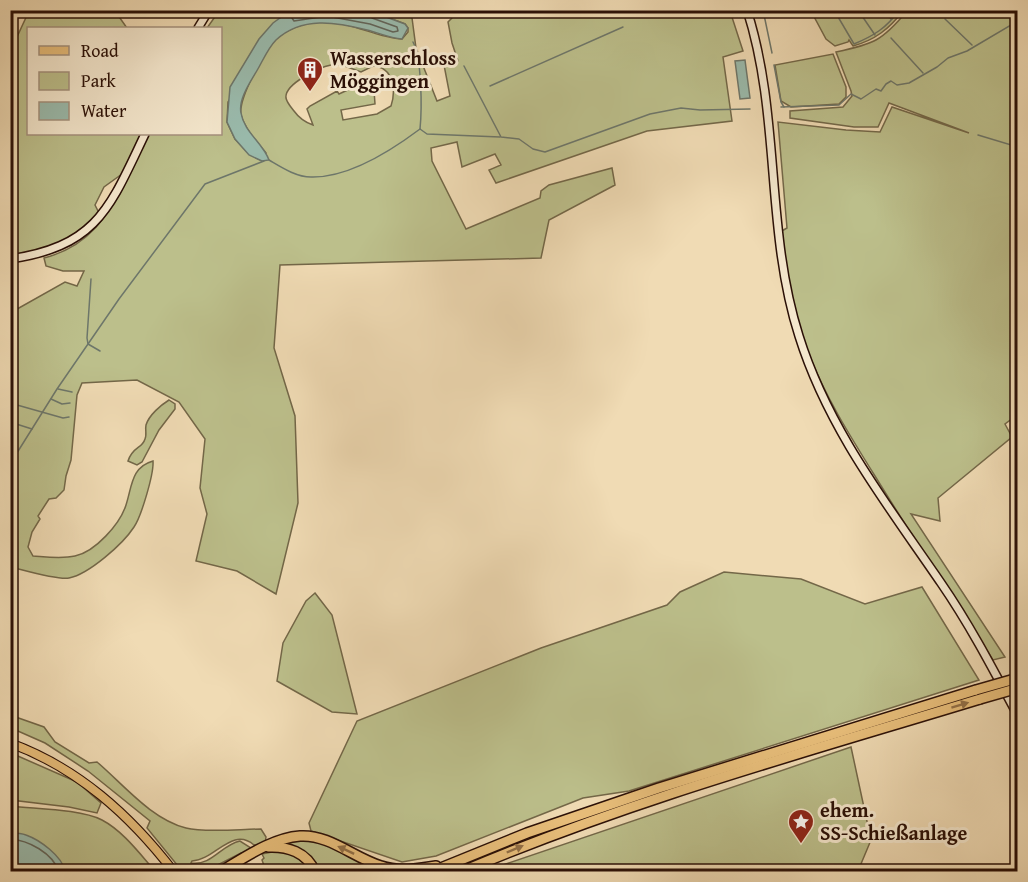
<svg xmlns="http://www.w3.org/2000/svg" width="1028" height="882" font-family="'Gentium Book Plus',serif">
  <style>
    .green { fill: #bcbf8b; stroke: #736748; stroke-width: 1.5; fill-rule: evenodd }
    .water { fill: #9abbad; stroke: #6d766a; stroke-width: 1.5 }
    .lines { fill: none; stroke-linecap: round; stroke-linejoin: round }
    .shore { stroke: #62655a; stroke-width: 1.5 }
    .stream { stroke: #6d766a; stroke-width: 1.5 }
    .secondary-casing { stroke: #2a0f06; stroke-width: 10 }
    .primary-casing { stroke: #2a0f06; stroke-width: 10 }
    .highway-casing { stroke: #2a0f06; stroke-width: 12 }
    .secondary { stroke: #f5e8ce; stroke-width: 7 }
    .primary { stroke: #e8be7a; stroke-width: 8 }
    .highway { stroke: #e8be7a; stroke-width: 9 }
    .highway-bridge-casing { stroke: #2a0f06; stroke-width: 12; stroke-linecap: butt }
    .highway-bridge { stroke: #e8be7a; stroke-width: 9 }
    .oneway { fill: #926f46 }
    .labels { text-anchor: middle; stroke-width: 6; stroke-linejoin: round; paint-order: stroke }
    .poi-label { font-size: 20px; font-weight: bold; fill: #2a0f06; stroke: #f5e8ce; text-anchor: start }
  </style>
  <rect width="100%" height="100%" fill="#f0dbb4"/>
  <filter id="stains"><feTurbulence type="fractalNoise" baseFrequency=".00333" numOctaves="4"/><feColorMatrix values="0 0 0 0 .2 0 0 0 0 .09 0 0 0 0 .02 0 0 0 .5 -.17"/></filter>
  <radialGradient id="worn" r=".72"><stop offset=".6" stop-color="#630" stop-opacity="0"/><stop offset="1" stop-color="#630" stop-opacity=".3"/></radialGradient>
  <g class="green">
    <path d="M29,11H115L127,28H28V134H220V28H207L219,11H299L287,14L228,102L227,122L235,139L249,154L262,161L266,153C257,142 245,129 241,115C238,99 264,52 275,40C288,28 308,21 326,22C352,22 377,38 402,39L408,32V28L405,24L370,11H399L412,18L416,48L437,101L450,96L444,65L458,61L452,43L448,22L459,11H730L743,51L723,57L732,121L647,131L496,183L489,170L501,165L495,154L462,167L457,142L431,148L432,161L466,229L540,198L541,191L549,185L612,168L615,185L549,220L541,258L280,265L274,348L295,416L298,503L276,594L237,571L196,561L207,514L200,488L205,439L179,402L137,380L82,383L77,395L71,460L66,476L64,490L56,498L49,499L38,516L40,519L32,532L28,547L33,556C47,557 62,559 75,556C95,552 120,524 126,505C132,487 131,467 153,461C154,474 141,517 134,527C123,544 89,574 69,578C58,580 27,571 15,568L11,570L10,313L65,282L77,286L84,271H63L46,266L44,258C90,246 108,216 127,176L122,174L104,187L95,205L99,213C75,240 45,251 11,255V50ZM331,65H342L361,72L373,66C394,67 396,91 391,106L377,114L343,120L341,110L375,104L374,90L365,82L339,94L337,91L310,106L307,109L313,125C304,122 299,118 294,111C291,107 287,103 286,98C284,84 320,67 331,65Z"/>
    <path d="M811,11H903C889,29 875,40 853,46L849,40L848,42L835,46L826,39Z"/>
    <path d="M907,11H1017V415L1005,424L1012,437L938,498L940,521L911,514L1005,657L993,660C954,599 913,538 875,476C850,436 825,396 808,352C793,313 786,273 780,232L787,228L778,122L846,130L880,132L892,107L969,133L889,103L878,127H854L790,118V111L843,107L852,96L851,91L836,52C874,44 882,41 907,11Z"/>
    <polygon points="833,54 846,87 846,97 839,104 791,107 781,101 775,65"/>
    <path d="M169,400L175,404V409L159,430L142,462L137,465L128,461C133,446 142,449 145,439C147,435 145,430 146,425C149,415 161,405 169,400Z"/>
    <polygon points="724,572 801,579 865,604 922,587 979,680 629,791 583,798 436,856 402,862 311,831 309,823 357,721 541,648 667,605 680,592"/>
    <polygon points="315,593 332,615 357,714 332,712 277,681 283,643 306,601"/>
    <path d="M10,715L44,727L55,742L89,763L97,762C124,785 151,819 186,828C205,833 241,829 261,829L266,837L265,843L254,845C232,826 215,860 192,861L191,863C212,866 221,845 240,841L251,848L249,852L241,853L206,871H182L147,828L150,821L88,771L45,743L11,728Z"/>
    <polygon points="851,747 871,840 858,871 488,871 503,865"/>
    <polygon points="11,753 77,782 101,803 97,813 69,807 11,800"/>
    <path d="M11,806C36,809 80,809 102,820C123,831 140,854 155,871L11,872Z"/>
    <path d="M299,841C329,839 361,859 388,871H318L281,843Z"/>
    <path d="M277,851C293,853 302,859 311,871H266L262,860L264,858L262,854Z"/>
  </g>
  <g class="water">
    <path d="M299,10L370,11L405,24L408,28L402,39C390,38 379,33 367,30C336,22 302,16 276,40C269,47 264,58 259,67C252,80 238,98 241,113C244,132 263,143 269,160L262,161L249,155L235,139L227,122L230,87L259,39L273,23L287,13Z"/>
    <polygon points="745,60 750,98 740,99 735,61"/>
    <path d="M11,833C15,833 21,833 26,835C40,840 62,856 65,871H11Z"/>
  </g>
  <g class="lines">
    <g class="shore">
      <polyline points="294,10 292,18 294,21 327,16 370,24 393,32 398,31 397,27 372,18 370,10"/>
      <path d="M10,839C28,840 53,853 59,872"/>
    </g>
    <g class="stream">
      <polyline points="763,10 772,53"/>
      <path d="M834,10L854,44C873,36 887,28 899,10"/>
      <polyline points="858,10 875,35"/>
      <polyline points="885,10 891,19"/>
      <polyline points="945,19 972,45"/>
      <polyline points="891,38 923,73"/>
      <path d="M413,42C422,59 422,109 420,129L427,134L500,137"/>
      <polyline points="774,65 781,102 784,107"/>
      <polyline points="464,66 501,137 519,139 533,149 545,152 650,114 681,108 700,110 750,109"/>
      <polyline points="490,86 623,27"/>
      <polyline points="781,107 839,105 851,94 861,99 876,89 881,91 886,84 891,81 897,85 909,83 937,67 948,58 967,51 1018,21"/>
      <polyline points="978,135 1018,147"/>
      <path d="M269,160C281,167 296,177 311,177C348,178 392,150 420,129"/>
      <polyline points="91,279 87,338 88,344 100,351"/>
      <polyline points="58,389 72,392"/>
      <polyline points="51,399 62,404 70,403"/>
      <polyline points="10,403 63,418 69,417"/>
      <polyline points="10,422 32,429"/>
      <polyline points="10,464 57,389 119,299 205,184 264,161"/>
    </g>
    <defs>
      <g id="secondary">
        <path d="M747,10C781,116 765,230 799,336C828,429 887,504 941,583C970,625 994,671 1018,716"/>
        <polyline points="198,28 209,10"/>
        <path d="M10,259C98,246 110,207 145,134"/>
      </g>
      <path id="primary" d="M10,743C78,768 130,815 174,872"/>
      <g id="highway">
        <path d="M268,847C287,846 307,852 315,872"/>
        <path d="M220,872C244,858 272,838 300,836C329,834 354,858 381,866C398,872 418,869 436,866"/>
        <polyline points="431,872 527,833 659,788 976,690"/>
        <path d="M461,872C630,800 806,752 980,699"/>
      </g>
    </defs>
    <use href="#secondary" class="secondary-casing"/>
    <use href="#primary" class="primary-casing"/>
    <use href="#highway" class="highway-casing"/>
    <use href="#secondary" class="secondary"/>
    <use href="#primary" class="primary"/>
    <use href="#highway" class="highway"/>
    <defs>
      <g id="highway-bridge">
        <polyline points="976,690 1018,678"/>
        <polyline points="980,699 1018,688"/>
      </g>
    </defs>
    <use href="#highway-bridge" class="highway-bridge-casing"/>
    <use href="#highway-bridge" class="highway-bridge"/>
  </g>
  <defs><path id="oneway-solid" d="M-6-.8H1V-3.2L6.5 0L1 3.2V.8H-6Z" transform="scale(1.5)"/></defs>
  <g class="oneway">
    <use href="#oneway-solid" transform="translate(960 705) rotate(-17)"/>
    <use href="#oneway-solid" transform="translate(515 849) rotate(-23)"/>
    <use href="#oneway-solid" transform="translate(346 850) rotate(-155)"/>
  </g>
  <defs>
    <symbol id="building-pin" viewBox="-11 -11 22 30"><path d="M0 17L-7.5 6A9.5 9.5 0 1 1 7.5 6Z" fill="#8f2418" stroke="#f5e8ce"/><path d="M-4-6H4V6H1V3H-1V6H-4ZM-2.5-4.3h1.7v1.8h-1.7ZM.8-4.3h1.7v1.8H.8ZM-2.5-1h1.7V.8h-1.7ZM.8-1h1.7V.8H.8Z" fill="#fff"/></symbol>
    <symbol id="sight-pin" viewBox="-11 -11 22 30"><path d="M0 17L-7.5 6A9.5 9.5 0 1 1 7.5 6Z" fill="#8f2418" stroke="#f5e8ce"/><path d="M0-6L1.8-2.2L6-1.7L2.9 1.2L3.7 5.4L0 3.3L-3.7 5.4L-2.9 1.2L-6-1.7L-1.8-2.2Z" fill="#fff"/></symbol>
  </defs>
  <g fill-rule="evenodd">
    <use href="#building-pin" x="295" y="55" width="30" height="40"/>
    <use href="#sight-pin" x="786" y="807" width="30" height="40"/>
  </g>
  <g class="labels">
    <g class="poi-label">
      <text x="330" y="65">Wasserschloss<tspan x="330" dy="23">Möggingen</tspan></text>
      <text x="820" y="817">ehem.<tspan x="820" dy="23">SS-Schießanlage</tspan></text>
    </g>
  </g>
  <rect width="1028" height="882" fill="none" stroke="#f0dbb4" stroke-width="36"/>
  <rect x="12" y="12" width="1004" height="858" fill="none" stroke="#2a0f06" stroke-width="3"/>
  <rect x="18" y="18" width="992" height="846" fill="none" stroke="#2a0f06" stroke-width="1.5"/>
  <rect x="27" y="27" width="195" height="108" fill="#f5e8ce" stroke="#a4917e" stroke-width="1.5"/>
  <rect x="39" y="46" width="30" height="9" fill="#e8be7a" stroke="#a4917e" stroke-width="1.5"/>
  <text x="81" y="57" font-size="18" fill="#2a0f06">Road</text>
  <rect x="39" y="72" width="30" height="18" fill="#bcbf8b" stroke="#a4917e" stroke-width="1.5"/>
  <text x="81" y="87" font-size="18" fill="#2a0f06">Park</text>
  <rect x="39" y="102" width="30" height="18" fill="#9abbad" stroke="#a4917e" stroke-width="1.5"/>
  <text x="81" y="117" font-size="18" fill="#2a0f06">Water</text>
  <rect width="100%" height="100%" filter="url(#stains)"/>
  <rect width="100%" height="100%" fill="url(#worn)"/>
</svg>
